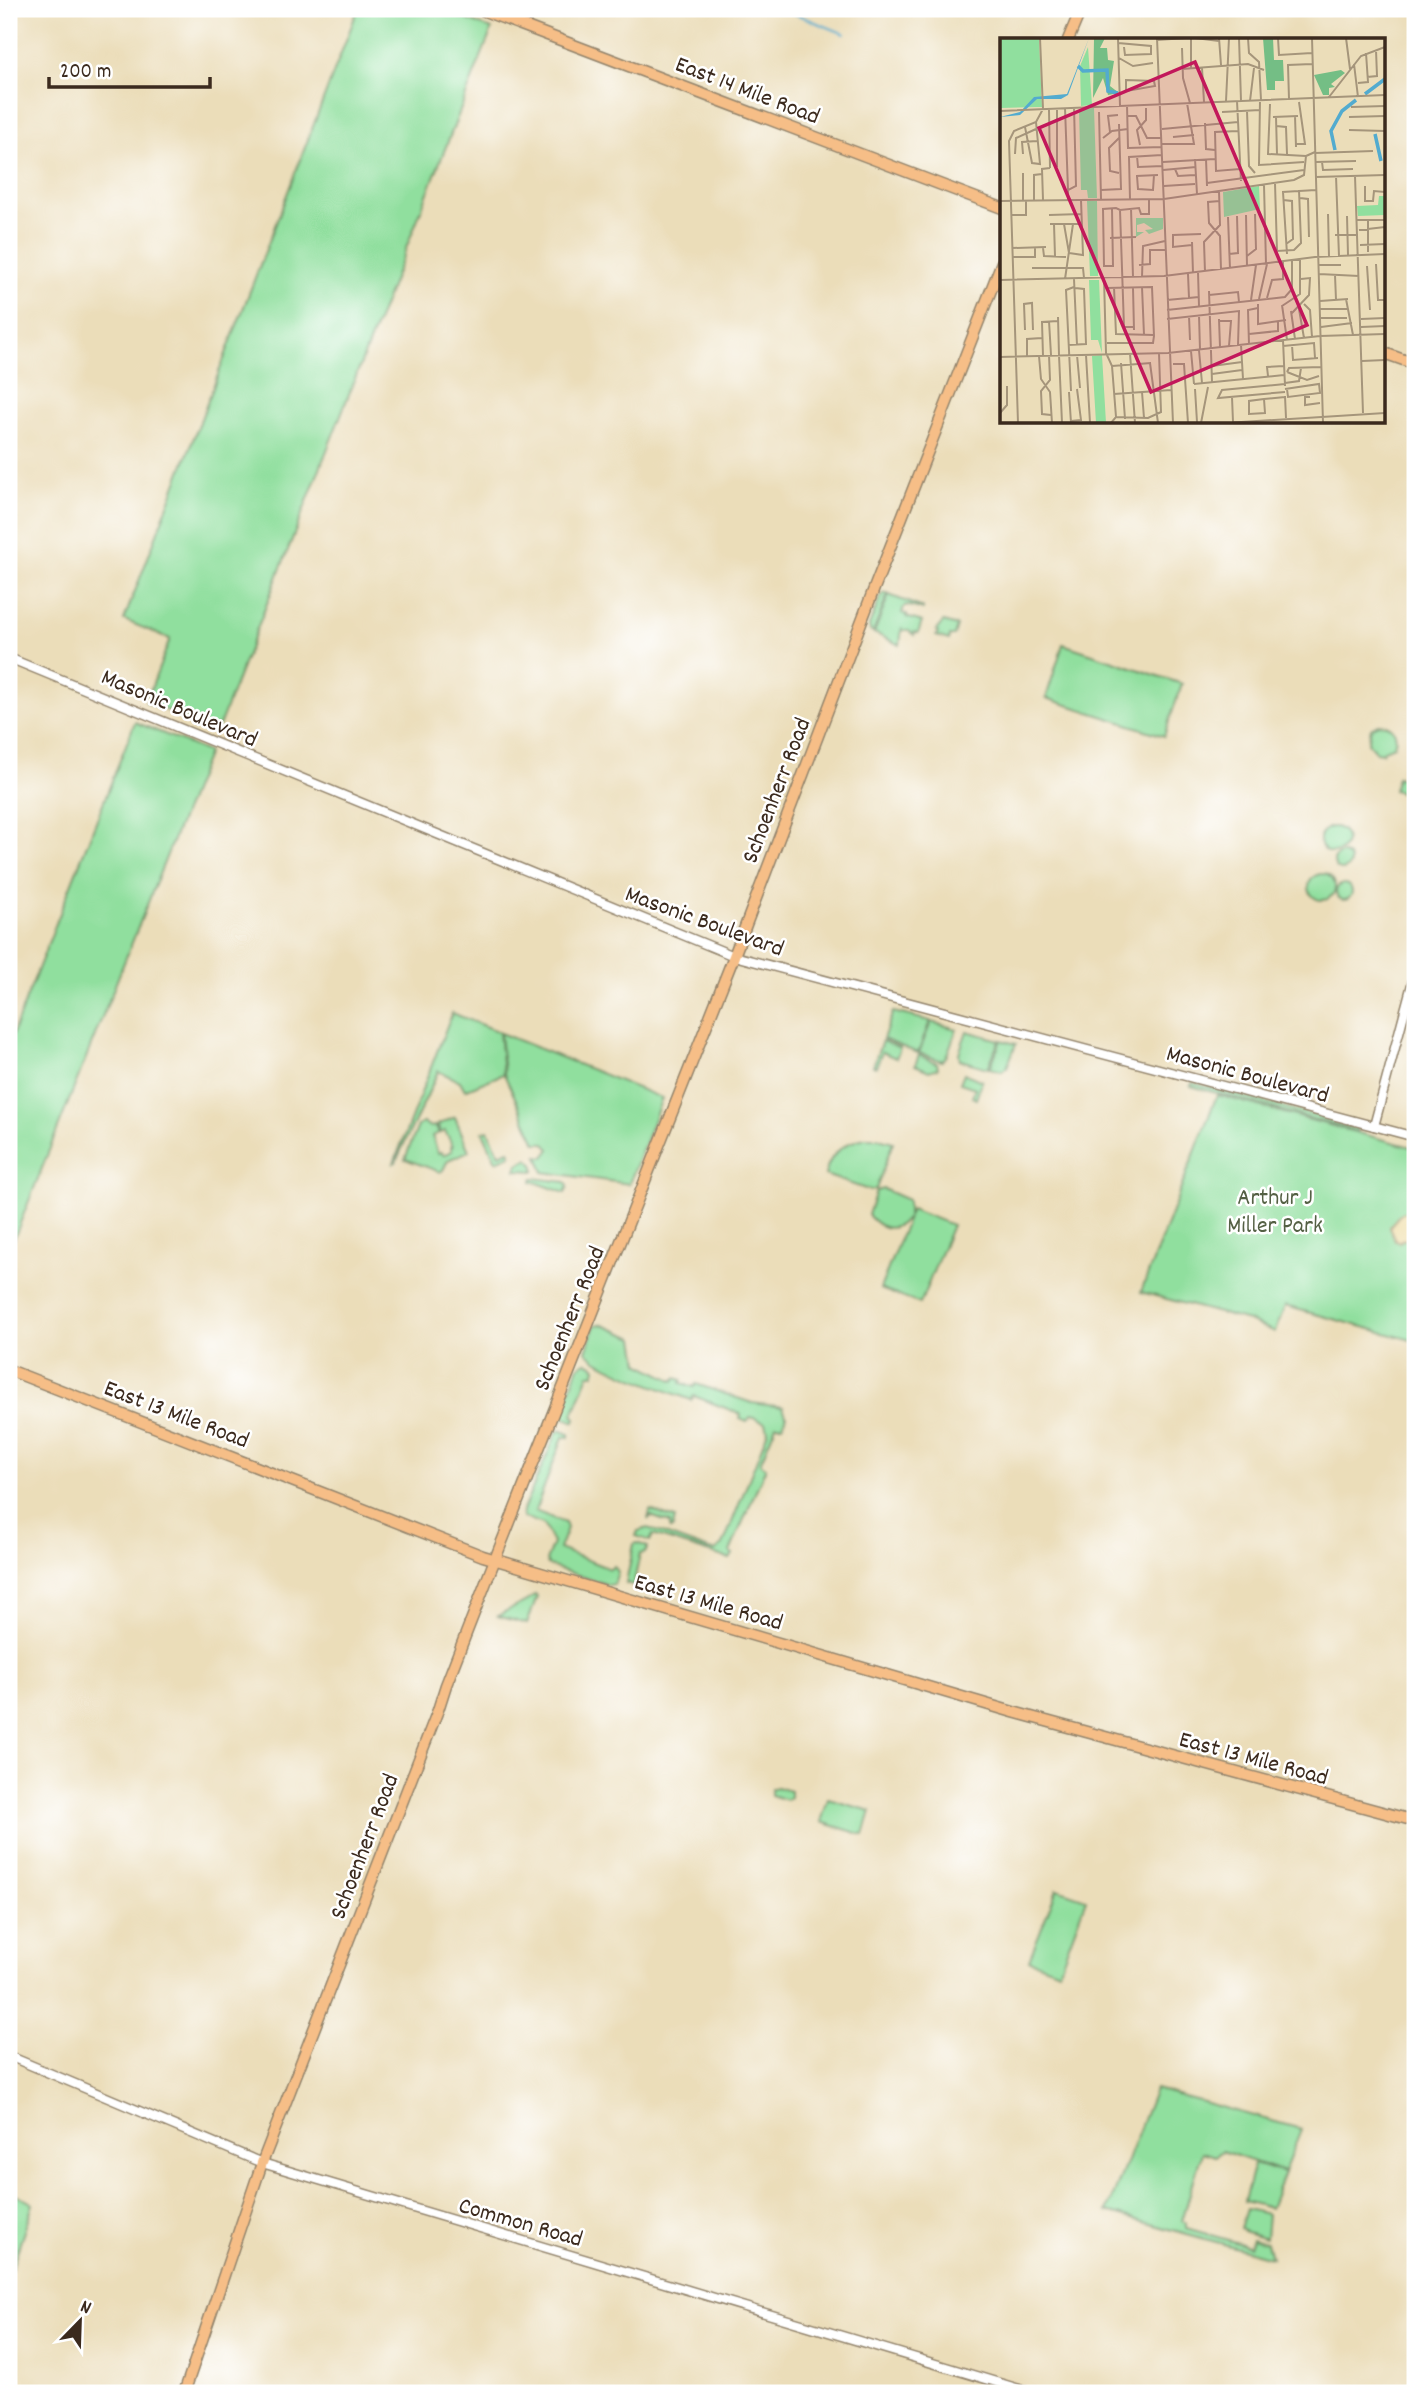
<svg xmlns="http://www.w3.org/2000/svg" width="1424" height="2402" font-family="Dekko,sans-serif">
  <style>
    .green { fill: #90df9e; stroke: #66845e; stroke-width: 2 }
    .sand { fill: #eeda9e; stroke: #94825e; stroke-width: 2 }
    .lines { fill: none; stroke-linecap: round; stroke-linejoin: round }
    .stream { stroke: #52abcf; stroke-width: 2 }
    .minor-casing { stroke: #93846c; stroke-width: 11 }
    .major-casing { stroke: #93846c; stroke-width: 13 }
    .minor { stroke: #fff; stroke-width: 8 }
    .major { stroke: #f6be87; stroke-width: 10 }
    .labels { text-anchor: middle; stroke-width: 5; stroke-linejoin: round; paint-order: stroke }
    .street-label { font-size: 24px; fill: #3b2a1e; stroke: #fff }
    .park-label { font-size: 24px; fill: #546044; stroke: #fff }
    .inset-river { fill: none; stroke: #52abcf; stroke-width: 3.5 }
    .inset-road { fill: none; stroke: #a5957b; stroke-width: 2 }
    .view { fill: #c2185b; fill-opacity: 0.15; stroke: #c2185b; stroke-width: 3.5 }
    .inset-edge { fill: none; stroke: #3b2a1e; stroke-width: 3.5 }
  </style>
  <rect width="100%" height="100%" fill="#fff"/>
  <filter id="ink" filterUnits="userSpaceOnUse"><feTurbulence type="fractalNoise" baseFrequency=".0143" numOctaves="2"/><feDisplacementMap in="SourceGraphic" scale="14" xChannelSelector="R" yChannelSelector="G"/><feConvolveMatrix kernelMatrix="1 2 1 2 8 2 1 2 1" color-interpolation-filters="sRGB"/></filter>
  <filter id="wash" filterUnits="userSpaceOnUse"><feTurbulence type="fractalNoise" baseFrequency=".00686" numOctaves="4" result="noise"/><feDisplacementMap in="SourceGraphic" scale="28" xChannelSelector="R" yChannelSelector="G"/><feGaussianBlur stdDeviation="1.57" result="paint"/><feColorMatrix in="noise" values="0 0 0 0 0 0 0 0 0 0 0 0 0 0 0 0 0 1.4 0 .05"/><feComposite in="paint" operator="in"/></filter>
  <g filter="url(#wash)">
    <rect width="100%" height="100%" fill="#ebddb9"/>
    <g class="green">
      <polygon points="358,9 438,9 492,29 217,731 146,702 170,639 124,620"/>
      <polygon points="885,593 888,594 873,633 870,631 869,626 881,596"/>
      <polygon points="889,595 923,608 923,610 910,606 904,607 902,613 907,615 906,617 922,622 918,633 914,632 914,635 909,631 902,631 902,627 900,645 874,633"/>
      <polygon points="943,622 957,626 954,636 950,636 949,640 936,636 938,633 936,631"/>
      <polygon points="1063,644 1182,684 1164,736 1046,698"/>
      <polygon points="135,722 208,752 9,1251 9,1043"/>
      <path d="M1378,724C1392,724 1399,732 1394,746L1384,750L1382,753L1376,752L1368,743L1371,728Z"/>
      <polygon points="1397,777 1414,782 1410,795 1393,790"/>
      <circle cx="1333" cy="840" r="13"/>
      <circle cx="1342" cy="862" r="8"/>
      <circle cx="1322" cy="887" r="13"/>
      <circle cx="1344" cy="892" r="8"/>
      <polygon points="893,1012 930,1021 918,1053 883,1039"/>
      <path d="M452,1013L499,1032L503,1074L465,1090L460,1081L438,1071C425,1103 409,1131 396,1162L394,1163Z"/>
      <polygon points="931,1022 957,1029 946,1057 942,1061 919,1053"/>
      <polygon points="967,1031 999,1040 988,1068 960,1060 959,1053"/>
      <polygon points="500,1033 662,1098 629,1184 544,1172 538,1156 544,1157 550,1149 544,1143 536,1143 504,1074"/>
      <polygon points="1001,1040 1016,1044 1007,1067 1002,1071 990,1068"/>
      <polygon points="882,1041 900,1048 896,1058 882,1052 876,1067 873,1066"/>
      <polygon points="919,1055 937,1063 938,1068 929,1071 915,1065"/>
      <polygon points="964,1073 982,1081 976,1099 972,1097 975,1088 960,1083"/>
      <polygon points="1192,1083 1194,1083 1359,1127 1356,1131 1191,1086"/>
      <polygon points="1217,1095 1415,1148 1415,1341 1285,1306 1275,1332 1248,1321 1141,1292"/>
      <polygon points="455,1117 469,1151 448,1160 443,1170 440,1172 405,1159 418,1126 423,1123 431,1127 435,1126 439,1133 432,1136 438,1153 441,1152 443,1155 452,1151 451,1147 453,1146 445,1131 441,1133 437,1125"/>
      <polygon points="488,1130 499,1154 509,1150 511,1155 496,1161 483,1132"/>
      <path d="M865,1138H879L893,1142L876,1189L871,1191L825,1175C829,1154 845,1142 865,1138Z"/>
      <polygon points="528,1159 533,1163 535,1171 516,1170 518,1164"/>
      <polygon points="533,1178 566,1182 568,1186 565,1193 532,1181"/>
      <path d="M883,1189L908,1200V1217L911,1209L952,1225L920,1304L880,1289L908,1218C893,1232 882,1231 868,1215L876,1191Z"/>
      <path d="M600,1324L635,1338L639,1363L674,1381L676,1378L682,1380L681,1383L694,1387L696,1384L752,1403L783,1407L786,1415L783,1425H776L760,1463L766,1467L730,1552L733,1554L730,1559L653,1535L650,1541L636,1536L638,1531L648,1528L709,1550L715,1551L723,1545L768,1431L766,1423L751,1417L747,1422L740,1419L741,1414L694,1396L691,1400C669,1391 598,1368 586,1351L595,1325Z"/>
      <polygon points="586,1362 595,1366 596,1369 594,1374 589,1374 573,1415 576,1418 575,1422 565,1418 562,1413 579,1366"/>
      <polygon points="560,1430 569,1434 569,1437 563,1437 535,1511 565,1523 567,1528 559,1549 610,1569 614,1566 618,1572 614,1584 609,1585 549,1566 546,1561 553,1543 543,1524 522,1517 523,1510 557,1432"/>
      <polygon points="650,1510 675,1519 673,1528 670,1529 670,1523 651,1516 648,1520"/>
      <polygon points="637,1543 648,1547 645,1553 640,1554 634,1582 640,1587 626,1583 634,1544"/>
      <path d="M535,1595L537,1597L527,1624L498,1616C510,1607 524,1605 535,1595Z"/>
      <polygon points="777,1787 790,1791 790,1797 786,1800 771,1795 771,1789"/>
      <polygon points="828,1799 871,1811 864,1835 821,1822"/>
      <polygon points="1057,1889 1086,1899 1059,1971 1029,1960"/>
      <polygon points="1155,2089 1301,2129 1284,2172 1222,2151 1216,2156 1202,2152 1182,2221 1186,2223 1186,2228 1249,2246 1252,2239 1267,2243 1271,2257 1107,2212"/>
      <polygon points="1254,2164 1284,2173 1270,2208 1244,2201"/>
      <polygon points="9,2190 33,2204 9,2276"/>
      <polygon points="1246,2209 1268,2214 1266,2238 1243,2231 1240,2228"/>
    </g>
    <polygon class="sand" points="1410,1211 1415,1212 1415,1239 1401,1240 1400,1242 1395,1240 1389,1227 1401,1213"/>
    <g class="lines">
      <polyline class="stream" points="783,9 845,34"/>
    </g>
  </g>
  <g filter="url(#ink)">
    <g class="lines">
      <defs>
        <g id="minor">
          <polyline points="9,658 734,956 1415,1137"/>
          <polyline points="1374,1126 1415,973"/>
          <polyline points="9,2056 262,2163 1033,2393"/>
        </g>
        <g id="major">
          <polyline points="479,9 1002,208"/>
          <polyline points="1068,40 1081,9"/>
          <polyline points="1384,353 1415,364"/>
          <polyline points="9,1370 483,1556 1013,1712 1415,1821"/>
          <polyline points="184,2393 262,2163 438,1710 446,1685 490,1572 734,956 875,586 1002,262"/>
        </g>
      </defs>
      <use href="#minor" class="minor-casing"/>
      <use href="#major" class="major-casing"/>
      <use href="#minor" class="minor"/>
      <use href="#major" class="major"/>
    </g>
  </g>
  <g class="labels">
    <g class="street-label">
      <text transform="translate(748 89) rotate(21)" y="8">East 14 Mile Road</text>
      <text transform="translate(180 707) rotate(23)" y="8">Masonic Boulevard</text>
      <text transform="translate(775 790) rotate(-69)" y="8">Schoenherr Road</text>
      <text transform="translate(705 920) rotate(20)" y="8">Masonic Boulevard</text>
      <text transform="translate(1248 1073) rotate(15)" y="8">Masonic Boulevard</text>
      <text transform="translate(568 1318) rotate(-68)" y="8">Schoenherr Road</text>
      <text transform="translate(177 1413) rotate(21)" y="8">East 13 Mile Road</text>
      <text transform="translate(709 1601) rotate(16)" y="8">East 13 Mile Road</text>
      <text transform="translate(1254 1757) rotate(15)" y="8">East 13 Mile Road</text>
      <text transform="translate(363 1846) rotate(-69)" y="8">Schoenherr Road</text>
      <text transform="translate(521 2221) rotate(16)" y="8">Common Road</text>
    </g>
    <g class="park-label">
      <text x="1275" y="1204">Arthur J<tspan x="1275" dy="28">Miller Park</tspan></text>
    </g>
  </g>
  <g transform="translate(1000 38)">
    <rect width="385" height="385" fill="#ebddb9"/>
    <path d="M0,0H39L42,69L0,70ZM88,9L92,67L81,68L80,28ZM94,70L97,160H88L87,152H81L79,71ZM259,148L260,171L224,179L223,154ZM379,158H385V177L358,178L357,168L378,167ZM87,163H97L98,238H90ZM136,180H163V191L149,196L145,192L153,191L144,185L137,187V194H144L136,199ZM89,242H99L102,315L98,302H91ZM102,317L106,385H96L92,318Z" fill="#90df9e"/>
    <path d="M94,0H105L100,10H107L108,22L114,23L110,48L119,55L108,57L103,40L93,60ZM263,0H273L274,22H283L284,43H275V52H267ZM341,32L345,35L331,46L335,49L329,50V57H323L314,37Z" fill="#74be85"/>
    <path d="M89,0L68,57L61,61H37L20,77L0,79L20,74L34,59L67,56Z" fill="#52abcf"/>
    <path class="inset-river" d="M78,28L83,33L107,32L108,53L118,55M365,56L385,41M375,96L381,123M335,112L331,93L342,73L356,62"/>
    <path class="inset-road" d="M40,0L43,71M118,0L120,68M157,0L173,385M191,0V30M195,0L219,3M219,0L221,27M239,0L241,63M248,0L249,15L259,24L261,62M278,0L279,17L312,15M312,0L323,385M346,0L350,31M157,2L186,0M118,5L151,8V16L125,17L124,9M182,10L183,40L190,65M119,20L133,28L153,25M354,26L358,59M202,30L204,64M182,31L248,26L264,32M367,39L377,38L376,12M126,42L154,43L155,48L126,53ZM358,45L368,44L366,15M329,59L361,18L385,9M289,61L288,27L312,26M260,62L259,127L304,124M226,63L229,0M237,63L241,143M250,63L254,30M270,66L268,116L306,118M127,67L128,110L162,109M351,69L385,68M57,70V129M65,70L68,152M49,72L50,130M0,73L385,57M247,73L249,128L255,135M99,74L101,161M222,74L260,72M127,78H136L147,100H162M295,78L296,109M273,79L298,78M276,79L277,116M349,79L385,78M205,85L206,111L215,112M276,88L286,89L287,116M25,89L32,125L40,126L36,84M162,91L238,84M349,92L385,93M238,93L215,94L216,133L240,131M110,94L108,78L118,77M173,99L194,97M103,100L112,93L128,91M162,106H194L187,65M296,106H305L299,64M140,107L137,92L146,82V70M315,115L373,113M15,116L16,100L36,91M23,116L22,104L37,103M137,118L138,129L163,128M195,121L197,156M206,121L207,148M163,124L215,121M316,124L356,123M322,124L323,132L353,131M175,131L178,138L195,137M163,132L196,129M23,135V162M119,135L110,133L109,110L119,100M136,138L158,137M137,138L138,151L153,152L154,137M336,138L339,218M355,138L363,375M316,139L385,137M207,145L304,132M275,145L277,213L294,212L301,205L299,152M264,147L266,226M164,148L195,146M365,148V163H373L374,153L385,154M101,152L121,151L119,86M282,154L316,152M283,154L287,216M300,160L308,161L309,199M130,161L129,119L162,117M34,162V137L42,136M43,162L42,131L50,130M68,162V152L76,148L74,69M283,162L292,163L293,201L286,206M0,163L164,161L294,142L304,137L306,118L315,114M220,163L208,164L209,185L220,198L221,232M131,170L133,239M112,171L113,228H104L103,171L116,170L120,172L139,170L141,176H149V161M120,172L124,289H134M328,176L329,218M11,177H26V162M49,177L81,176M246,177L247,228M347,178L348,217M228,179L230,231M357,182H385M368,183V214M50,186H82M54,186L55,218M64,186L69,215M359,192L385,189M335,197H358M110,200L136,199M192,204L193,235M192,207L173,209V197L201,196M360,207L385,206M12,210L46,209M43,210L44,218L66,219M69,215L83,217L81,162M229,216L238,215L237,178M247,218L256,211L255,176M12,219H35V210M292,222V251M376,226L378,262H385M139,227L150,226V212H165M319,227H341M367,228L370,272M32,230H83L84,240M198,234L199,268M205,234L204,204L220,187L219,153M188,236L189,260M319,236L359,238M335,237L336,262M142,239L143,208L165,203M104,240L106,315L112,328L116,379L111,385M65,241L73,186M74,241L77,307M0,242L164,238L315,219L385,216M114,249L116,296L154,297M142,249L144,297M106,250L152,249L154,298L153,305H107M133,250L134,292M209,253L212,344M209,257L238,254L239,264M267,260L272,242L283,241V223M259,261L267,226M346,261L353,297M167,262L199,259M251,262L256,227M320,263L348,261M258,266V286L286,282M304,266L310,272L312,299M282,267L287,302M282,268L300,256V221M299,271L304,300M320,271H347M167,272L285,259L292,251M291,273L295,301M292,275L309,257L310,240L301,241M199,277L200,312M189,278L190,302M58,279L59,317M321,280H347M167,281L239,273L238,307M219,281L220,309M361,281L385,280M49,283L51,317M219,283H231L229,308M321,289L352,285M361,289L385,288M25,292L24,266L32,265L33,292M249,296L278,293V284M283,302L285,348M249,306L248,272L258,270M68,307L86,306L84,251L75,250M241,307L243,341M292,307L293,322L318,320M283,308L314,305L315,320M199,312L202,345M191,313L194,346M130,315L135,385M49,317L50,342L41,353L42,376L51,377M59,317L62,385M77,317L80,350M86,317L90,385M27,318V301L42,300M39,318L41,341L50,354L52,385M43,318L42,284L58,283M0,319L168,315L320,298L385,296M362,323L385,322M121,325L125,381M150,325L158,385M173,326H184L188,385M112,328L151,325M212,328L242,324M287,334L307,342L319,338M287,334L289,330L321,329M212,336L242,332M268,338L267,329L284,328M285,345L299,343L301,330M194,346L284,337M285,346L222,352L218,360L285,354M195,351L197,384M285,351L319,346L320,355L288,359L287,351M71,353L66,252L74,249M69,354L71,385M142,354L144,380M114,356L171,352M285,358L286,380M232,359L233,384M310,359H305V367L320,365M264,361L265,375L249,376V363L264,361L285,359M0,375L7,367V348M116,379L148,380L161,374L159,315M71,383L81,382L77,351M18,385L9,103L14,93L36,84L43,71M201,385L208,349M226,385L385,375"/>
    <path class="view" d="M195,24L307,287L151,354L39,90Z"/>
    <rect width="385" height="385" class="inset-edge"/>
  </g>
  <rect width="1424" height="2402" fill="none" stroke="#fff" stroke-width="35"/>
  <g transform="translate(80 2321) rotate(23)" stroke="#ffffff" stroke-width="5" paint-order="stroke">
  <path d="M0-5L12 26L0 18L-12 26Z" fill="#3b2a1e"/>
  <text y="-10" font-size="19" font-weight="bold" text-anchor="middle" fill="#3b2a1e">N</text>
  </g>
  <path d="M49 77v10h161v-10" fill="none" stroke="#3b2a1e" stroke-width="3.5"/>
  <text x="60" y="77" font-size="21" fill="#3b2a1e" stroke="#ffffff" stroke-width="5" paint-order="stroke">200 m</text>
</svg>
